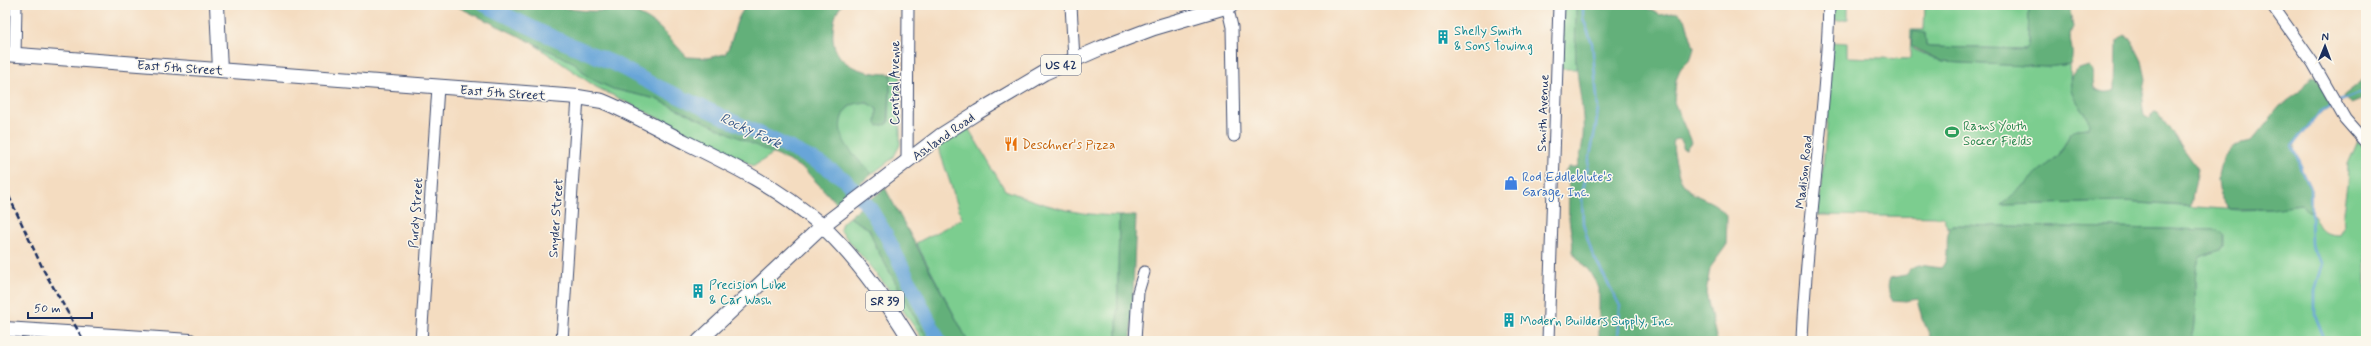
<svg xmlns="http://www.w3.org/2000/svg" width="2371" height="346" font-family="Mynerve,sans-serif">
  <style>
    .green { fill: #7bcd8f; stroke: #4b7e76 }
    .forest { fill: #64b07a; stroke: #40706c }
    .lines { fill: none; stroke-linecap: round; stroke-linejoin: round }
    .stream { stroke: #67a5d8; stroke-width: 2.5 }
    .river { stroke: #67a5d8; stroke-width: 15 }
    .minor-casing { stroke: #3c496d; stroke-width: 13 }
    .major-casing { stroke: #3c496d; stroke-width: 16 }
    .minor { stroke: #fff; stroke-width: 11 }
    .major { stroke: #fff; stroke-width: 14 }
    .rail { stroke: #1b2f5e; stroke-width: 2.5; stroke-dasharray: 6 3; stroke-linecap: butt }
    .labels { text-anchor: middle; stroke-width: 3; stroke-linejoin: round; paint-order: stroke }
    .shield { fill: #fbf7ec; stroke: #5e6b89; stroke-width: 1 }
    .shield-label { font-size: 12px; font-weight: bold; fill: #1b2f5e }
    .culture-label { font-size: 13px; fill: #0d838f; stroke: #fbf7ec; text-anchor: start }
    .street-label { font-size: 13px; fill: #1b2f5e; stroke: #fbf7ec }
    .leisure-label { font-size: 13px; fill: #27864d; stroke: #fbf7ec; text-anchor: start }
    .food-label { font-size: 13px; fill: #c56008; stroke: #fbf7ec; text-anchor: start }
    .shop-label { font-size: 13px; fill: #366cbe; stroke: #fbf7ec; text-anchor: start }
    .water-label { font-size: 14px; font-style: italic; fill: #365889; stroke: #fbf7ec }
  </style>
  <rect width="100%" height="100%" fill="#fbf7ec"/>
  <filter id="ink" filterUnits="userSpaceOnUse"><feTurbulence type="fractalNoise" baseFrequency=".025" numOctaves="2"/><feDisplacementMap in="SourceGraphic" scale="8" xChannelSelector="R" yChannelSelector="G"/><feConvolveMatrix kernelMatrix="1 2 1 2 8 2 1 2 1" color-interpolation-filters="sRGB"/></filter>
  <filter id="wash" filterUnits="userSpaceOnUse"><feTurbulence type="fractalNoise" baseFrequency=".012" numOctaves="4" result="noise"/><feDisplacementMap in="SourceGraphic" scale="16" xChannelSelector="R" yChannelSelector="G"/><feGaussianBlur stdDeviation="0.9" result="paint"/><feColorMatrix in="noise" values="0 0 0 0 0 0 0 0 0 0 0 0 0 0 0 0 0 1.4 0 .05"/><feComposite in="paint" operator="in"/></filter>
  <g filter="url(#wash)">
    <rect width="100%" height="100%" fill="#f4dcc0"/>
    <g class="green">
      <polygon points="1563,5 1576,5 1576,69 1561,69"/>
      <polygon points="1834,5 1848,5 1848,19 1837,21 1834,19"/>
      <path d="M1925,5H2029L2028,45L2025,49L1930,47L1926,46L1925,33L1913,49L1943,62L2047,67L2070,64C2071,72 2069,84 2072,92C2075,104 2093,116 2088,128L2077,129L2070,134L2059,155L2002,205L2123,202L2239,210L2271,209L2301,205L2307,211H2311C2320,227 2320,235 2340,235L2344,228L2343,212L2347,185L2348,164L2358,141L2366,149V341H2191C2201,313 2189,282 2200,257L2220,250L2218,230L1952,225L1948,229L1943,217L1818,215L1827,124L1832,42L1847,43V57L1910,59L1911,30H1924Z"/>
      <polygon points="535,45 552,51 575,63 589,78 613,89 656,99 774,153 754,166 596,87"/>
      <path d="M891,74L900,75V145L893,158L872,174C862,163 845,150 841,135C834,112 858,92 877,109V113L889,122Z"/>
      <path d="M967,126L1005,190C1045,206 1075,215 1119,216L1117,338L1120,341H968L916,243L962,219L938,146Z"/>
      <polygon points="849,217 869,229 877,249 928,341 924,341 887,287 840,230 842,223"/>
    </g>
    <g class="forest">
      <path d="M454,5H508L519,10H524L527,5C548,5 567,9 588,11C607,12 624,7 642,16C660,24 674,44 687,57L707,58L725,54C737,35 731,24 747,5H842C835,13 834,21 833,31C830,65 862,74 891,74L888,124L878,126L876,124L877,109L866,102C855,103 846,105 842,117C834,140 858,159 872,174L836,203L805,170L791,162L656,99L613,89L589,78L575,63Z"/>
      <path d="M1576,5H1641L1660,15L1678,12L1685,19L1694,48L1691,58L1681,68L1676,80L1674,102L1691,142L1686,149L1682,148V141L1679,139L1674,140C1672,148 1675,156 1676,164C1683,205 1711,191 1727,217L1726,246L1710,268L1706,293L1717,341H1599V288L1589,271L1572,252C1574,239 1570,231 1569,218C1567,202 1572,188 1565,172L1569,167H1577C1589,129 1581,108 1577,70C1574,49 1576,26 1576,5Z"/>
      <path d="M2029,5H2069L2073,27C2065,39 2077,51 2070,64L2047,67L1943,62L1911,46L1913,31L1925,33L1926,46L1930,47L2025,49L2028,45Z"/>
      <path d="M2124,35L2132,41L2142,61L2146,79L2142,102L2144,116L2150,119L2155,112L2158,113L2198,169L2191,204L2189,206L2123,202L2001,205L2059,155L2070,134L2077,129L2088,128C2093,115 2075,104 2072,92C2070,88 2071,81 2071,76L2079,69L2089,66L2092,70L2094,88C2102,93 2108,93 2116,90L2117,40Z"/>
      <polygon points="2312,76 2316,77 2331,106 2320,113 2294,144 2294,150 2311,187 2311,211 2307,211 2301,205 2271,209 2229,209 2220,195 2218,180 2223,158 2234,145 2251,141 2280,106 2300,92"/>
      <polygon points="2366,78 2366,98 2351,104 2343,97 2344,95"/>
      <polygon points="885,188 968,341 928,341 877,249 869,229 849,217"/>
      <polygon points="1119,216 1136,216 1131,341 1120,341 1117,338"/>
      <path d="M1952,225L2218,230L2223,235V246L2220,250L2200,257C2189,282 2201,313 2191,341H1928L1930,336L1922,318L1917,299L1906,301L1892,300C1888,292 1887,286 1890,278L1905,275L1911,268L1919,265L1941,268C1953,255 1942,238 1952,225Z"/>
    </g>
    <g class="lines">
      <g class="stream">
        <polyline points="1583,5 1583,18 1592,43 1598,108 1596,126 1582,195 1583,224 1592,253 1620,306 1618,341"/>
        <polyline points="2339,101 2366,91"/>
        <polyline points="2322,341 2323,335 2315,315 2315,290 2323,264 2313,250 2312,244 2310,187 2292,146 2320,112 2333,104"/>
      </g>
      <polyline class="river" points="485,5 545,34 615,64 650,83 790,148 823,165 844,179 869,207 886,235 939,341"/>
    </g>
  </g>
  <g filter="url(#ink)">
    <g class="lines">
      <defs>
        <g id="minor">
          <polyline points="1071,5 1074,59"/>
          <polyline points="1227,5 1232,27 1234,136"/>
          <polyline points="2272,5 2313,63 2345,119 2366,143"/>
          <polyline points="15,55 16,5"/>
          <polyline points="907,161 908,5"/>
          <polyline points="421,341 438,87"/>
          <polyline points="562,341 578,97"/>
          <polyline points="1135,341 1138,292 1144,272"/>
          <polyline points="1548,341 1559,5"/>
          <path d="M1802,341C1806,229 1826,118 1829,5"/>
        </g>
        <g id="major">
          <polyline points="217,5 220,70"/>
          <path d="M5,54L578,97L602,101C629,112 655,127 681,140C730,164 778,187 820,224C856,257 886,300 911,341"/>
          <polyline points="5,329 190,341"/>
          <polyline points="699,341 822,226 940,136 978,112 1044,73 1101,48 1154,28 1232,5"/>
        </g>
      </defs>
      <use href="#minor" class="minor-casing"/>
      <use href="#major" class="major-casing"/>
      <use href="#minor" class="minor"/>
      <use href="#major" class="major"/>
      <polyline class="rail" points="5,188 44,271 84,341"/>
    </g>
  </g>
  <defs>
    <symbol id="building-bare" viewBox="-9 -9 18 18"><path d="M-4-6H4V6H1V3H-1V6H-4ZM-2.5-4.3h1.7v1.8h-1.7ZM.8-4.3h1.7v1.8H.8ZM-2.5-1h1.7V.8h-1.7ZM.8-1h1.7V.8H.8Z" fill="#0f9aa8" stroke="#fbf7ec" stroke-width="2.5" paint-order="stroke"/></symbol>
    <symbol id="stadium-bare" viewBox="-9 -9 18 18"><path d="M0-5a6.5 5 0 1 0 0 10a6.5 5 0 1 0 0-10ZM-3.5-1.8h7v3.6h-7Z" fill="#2e9e5b" stroke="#fbf7ec" stroke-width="2.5" paint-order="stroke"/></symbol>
    <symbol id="restaurant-bare" viewBox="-9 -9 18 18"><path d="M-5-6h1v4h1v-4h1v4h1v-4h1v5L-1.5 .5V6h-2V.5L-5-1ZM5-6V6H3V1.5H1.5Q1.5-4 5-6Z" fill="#e8710a" stroke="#fbf7ec" stroke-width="2.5" paint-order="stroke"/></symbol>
    <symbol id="shop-bare" viewBox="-9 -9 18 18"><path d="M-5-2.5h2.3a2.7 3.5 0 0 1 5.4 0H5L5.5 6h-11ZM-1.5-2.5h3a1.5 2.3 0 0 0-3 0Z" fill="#3f7fe0" stroke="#fbf7ec" stroke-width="2.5" paint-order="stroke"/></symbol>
  </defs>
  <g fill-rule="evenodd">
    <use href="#building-bare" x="1433" y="27" width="20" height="20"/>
    <use href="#stadium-bare" x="1942" y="122" width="20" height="20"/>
    <use href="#restaurant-bare" x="1001" y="134" width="20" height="20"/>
    <use href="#shop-bare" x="1501" y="173" width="20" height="20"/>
    <use href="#building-bare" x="688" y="281" width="20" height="20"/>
    <use href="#building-bare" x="1499" y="310" width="20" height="20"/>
  </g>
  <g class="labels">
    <g class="shield">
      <rect x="1041" y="55" width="40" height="20" rx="3"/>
      <rect x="866" y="291" width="38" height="20" rx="3"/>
    </g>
    <g class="shield-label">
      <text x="1061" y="69">US 42</text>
      <text x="885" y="305">SR 39</text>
    </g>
    <g class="culture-label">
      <text x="1454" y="35">Shelly Smith<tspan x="1454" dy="15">&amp; Sons Towing</tspan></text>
      <text x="709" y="289">Precision Lube<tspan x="709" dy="15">&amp; Car Wash</tspan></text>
      <text x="1520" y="325">Modern Builders Supply, Inc.</text>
    </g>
    <g class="street-label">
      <text transform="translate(180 67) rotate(4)" y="5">East 5th Street</text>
      <text transform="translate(894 83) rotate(-90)" y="5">Central Avenue</text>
      <text transform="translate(503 92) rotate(4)" y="5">East 5th Street</text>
      <text transform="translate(1542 113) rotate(-88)" y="5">Smith Avenue</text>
      <text transform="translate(943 136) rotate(-35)" y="5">Ashland Road</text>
      <text transform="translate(1803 172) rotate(-84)" y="5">Madison Road</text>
      <text transform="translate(415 213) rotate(-86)" y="5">Purdy Street</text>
      <text transform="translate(555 218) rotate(-86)" y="5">Snyder Street</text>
    </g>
    <g class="leisure-label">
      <text x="1963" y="130">Rams Youth<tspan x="1963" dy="15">Soccer Fields</tspan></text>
    </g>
    <g class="food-label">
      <text x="1022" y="149">Deschner's Pizza</text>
    </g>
    <g class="shop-label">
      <text x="1522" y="181">Rod Eddleblute's<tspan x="1522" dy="15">Garage, Inc.</tspan></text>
    </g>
    <g class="water-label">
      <text transform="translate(751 130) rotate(25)" y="5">Rocky Fork</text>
    </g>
  </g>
  <rect width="2371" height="346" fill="none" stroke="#fbf7ec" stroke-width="20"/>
  <g transform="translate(2325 46) rotate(1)" stroke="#fbf7ec" stroke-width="3" paint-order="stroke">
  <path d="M0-3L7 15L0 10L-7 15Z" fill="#1b2f5e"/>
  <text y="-6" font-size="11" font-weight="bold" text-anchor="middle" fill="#1b2f5e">N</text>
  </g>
  <path d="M28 312v6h64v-6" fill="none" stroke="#1b2f5e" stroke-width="2"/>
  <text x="34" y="312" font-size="12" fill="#1b2f5e" stroke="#fbf7ec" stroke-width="3" paint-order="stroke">50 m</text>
</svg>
